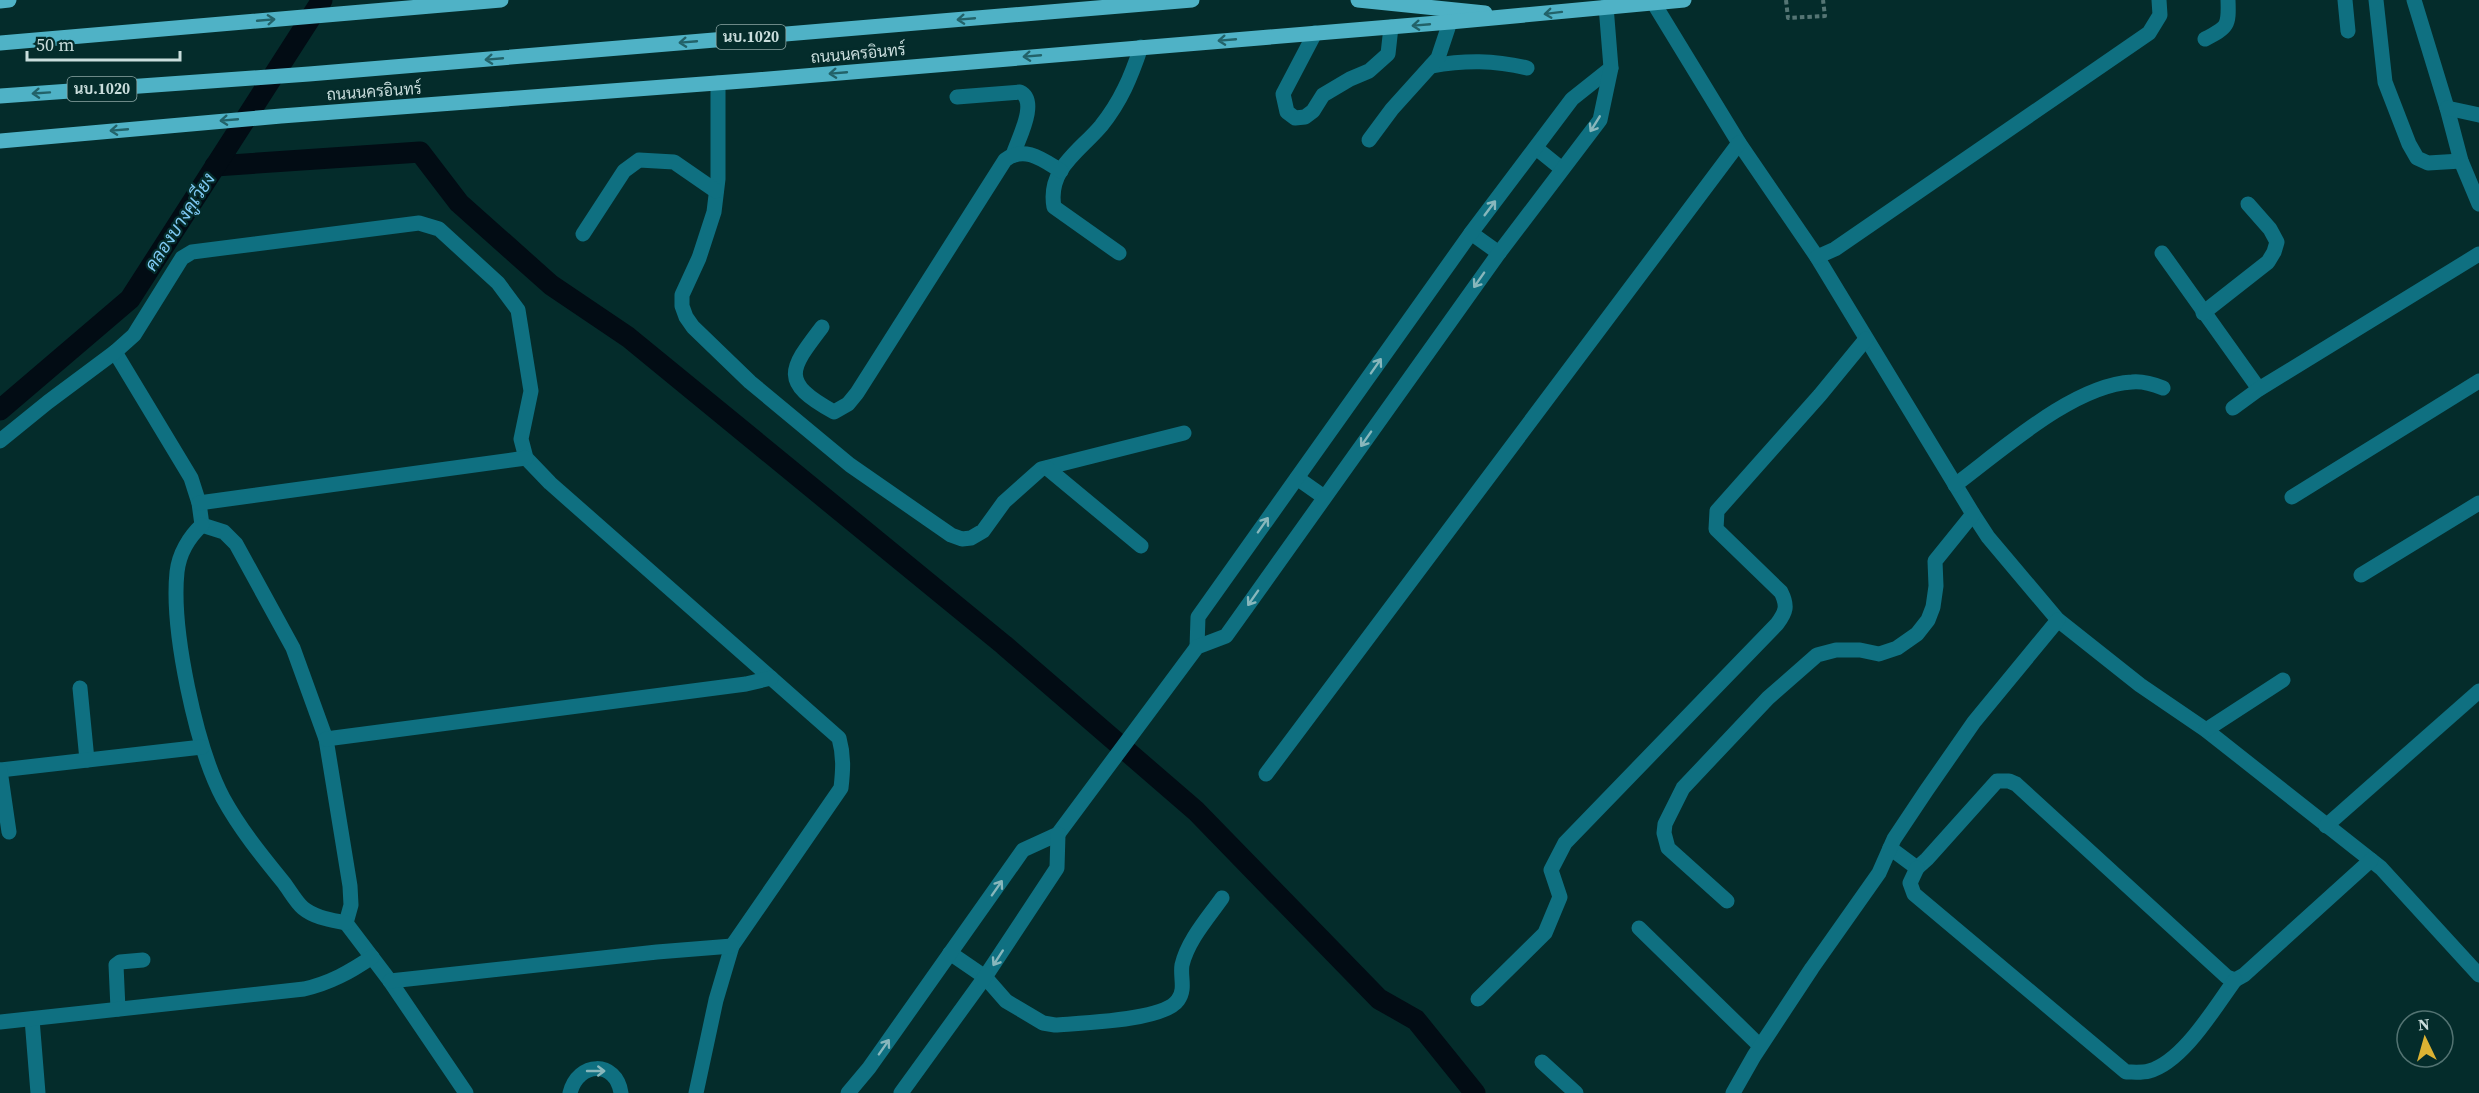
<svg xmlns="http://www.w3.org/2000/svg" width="2479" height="1093" font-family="'Source Serif 4',Sarabun,serif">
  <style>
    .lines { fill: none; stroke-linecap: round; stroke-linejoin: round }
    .canal { stroke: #020c14; stroke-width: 21 }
    .path { stroke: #557574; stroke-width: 4; stroke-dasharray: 4.5 3; stroke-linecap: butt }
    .minor { stroke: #0f7081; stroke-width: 15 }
    .major { stroke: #4fb2c6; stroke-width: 15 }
    .oneway { stroke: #226269 }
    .oneway2 { stroke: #88b7bc }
    .labels { text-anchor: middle; stroke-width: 4.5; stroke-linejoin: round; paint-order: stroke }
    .shield { fill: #042c2b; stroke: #8ea8a7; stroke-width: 1.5 }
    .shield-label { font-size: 15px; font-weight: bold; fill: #c9dddc }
    .street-label { font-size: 16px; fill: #c9dddc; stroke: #042c2b }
    .water-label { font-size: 18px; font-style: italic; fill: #7fc9f3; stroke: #042c2b }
  </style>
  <rect width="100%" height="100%" fill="#042c2b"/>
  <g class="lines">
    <g class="canal">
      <polyline points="215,166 420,152 459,203 551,285 628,337 1004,645 1196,811 1379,999 1416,1020 1475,1093"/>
      <polyline points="0,410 130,299 322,0"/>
    </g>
    <polyline class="path" points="1786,0 1788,18 1825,16 1823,0"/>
    <g class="minor">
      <polyline points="2345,0 2348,31"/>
      <polyline points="2376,0 2385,82 2409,144 2417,158 2428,163 2461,161"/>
      <polyline points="2414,0 2447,108 2461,161 2479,204"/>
      <polyline points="1653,2 1739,143 1817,257 1973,514 1988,537 2058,620 2140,685 2206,730 2381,868 2479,975"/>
      <polyline points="1315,33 1283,94 1287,112 1295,118 1305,117 1313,111 1323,95 1350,79 1369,71 1388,54 1391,27"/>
      <path d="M2205,39C2228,27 2229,26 2228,0"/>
      <path d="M1431,66C1465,60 1494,60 1527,68"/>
      <polyline points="718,83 718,179 714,212 699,258 682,295 682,306 686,317 693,327 750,382 850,465 951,535 962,539 971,538 983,531 1004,502 1041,469 1184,433"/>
      <path d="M957,97L1020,92C1039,101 1018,139 1013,155"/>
      <polyline points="2447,108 2479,115"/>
      <polyline points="1369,140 1392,109 1438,58 1450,22"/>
      <polyline points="1536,148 1562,169"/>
      <polyline points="1471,233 1499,253"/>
      <polyline points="583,234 624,171 639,160 674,162 716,191"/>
      <path d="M1119,253L1054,207C1047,169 1080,151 1101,126C1121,101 1131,77 1141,47"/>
      <polyline points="2162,253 2259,389"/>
      <polyline points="1817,257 1835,249 2149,33 2160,15 2159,0"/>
      <polyline points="2203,313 2268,262 2274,252 2277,242 2270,229 2248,204"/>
      <path d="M822,327C790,369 779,382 834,412L848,404L857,393L1005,160C1025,145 1043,160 1061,171"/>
      <polyline points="115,352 191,478 199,503 202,525 224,532 236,544 293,648 326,739 350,886 351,905 346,923 390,981 466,1093"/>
      <polyline points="2233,408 2259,389 2479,254"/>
      <path d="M0,441L48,402L115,352L134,335L182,258L192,252L419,223L439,229L498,283L518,310L531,391L521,439L526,458L550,483L839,738C844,756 843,770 841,788L732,946L716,1000L696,1093"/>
      <polyline points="1047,468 1141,546"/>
      <polyline points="1297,478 1324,497"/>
      <path d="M1955,485C2001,451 2073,385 2132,382C2142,381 2153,384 2163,388"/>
      <polyline points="2292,497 2479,381"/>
      <polyline points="199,503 526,458"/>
      <path d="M202,525C189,537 179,554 177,572C171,630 196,747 223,798C240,829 262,856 284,883C290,891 296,902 303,908C315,918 332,920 346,923"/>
      <polyline points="2361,575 2479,503"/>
      <polyline points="1197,647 1198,617 1471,233 1572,99 1611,68"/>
      <polyline points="80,688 87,760"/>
      <polyline points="2206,730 2283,680"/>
      <polyline points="326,739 746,684 771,678"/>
      <polyline points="0,770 202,747"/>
      <polyline points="0,770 9,832"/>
      <polyline points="1266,774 1739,143"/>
      <polyline points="2326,826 2479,691"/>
      <polyline points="1890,848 1917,868 1927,859 1997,781 2009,781 2016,784 2227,977 2235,980 2244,975 2371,860"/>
      <path d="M1917,868L1910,883L1914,894L2126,1072C2133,1072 2142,1073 2149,1071C2183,1062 2215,1007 2235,980"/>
      <polyline points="1727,901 1668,848 1664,833 1665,824 1683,788 1768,698 1817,655 1836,650 1860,650 1879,654 1897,648 1917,634 1928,620 1933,607 1936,586 1935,561 1973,514"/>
      <polyline points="1639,928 1760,1046"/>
      <path d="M950,953L985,977L1006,1001L1043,1023L1055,1025C1080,1023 1164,1021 1178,1000C1186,989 1180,977 1182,965C1188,940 1208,918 1222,898"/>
      <polyline points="390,981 657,952 732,946"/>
      <path d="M1478,999L1545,933L1560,897L1551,870L1565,843L1777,624C1786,612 1788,606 1781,592L1716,529L1717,511L1820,395L1866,339"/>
      <polyline points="118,1009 116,965 120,962 143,960"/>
      <polyline points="32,1019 38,1093"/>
      <path d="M0,1022L304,989C330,983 350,972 372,957"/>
      <polyline points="1542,1062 1576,1093"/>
      <path d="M570,1093C578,1061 616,1060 621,1093"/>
      <polyline points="848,1093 869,1068 1023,850 1058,834 1197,647 1226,636 1499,253 1600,120 1611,68 1606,6"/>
      <polyline points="901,1093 985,977 1057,868 1058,834"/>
      <polyline points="1733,1093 1754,1056 1812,968 1879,873 1894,839 1926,791 1974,722 2058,620"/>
    </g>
    <g class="major">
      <polyline points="1358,0 1485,13"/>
      <polyline points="0,1 9,0"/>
      <polyline points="0,43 501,0"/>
      <polyline points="0,96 309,74 1192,0"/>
      <polyline points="0,141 281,116 756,80 1450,22 1684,0"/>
    </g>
  </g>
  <defs><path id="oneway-shaft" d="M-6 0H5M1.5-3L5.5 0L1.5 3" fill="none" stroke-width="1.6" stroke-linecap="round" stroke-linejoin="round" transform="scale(1.5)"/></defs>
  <g class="oneway">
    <use href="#oneway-shaft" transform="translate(1553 13) rotate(173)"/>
    <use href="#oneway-shaft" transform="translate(966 19) rotate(175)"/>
    <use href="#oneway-shaft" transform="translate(266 20) rotate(-5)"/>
    <use href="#oneway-shaft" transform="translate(1421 25) rotate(175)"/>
    <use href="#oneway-shaft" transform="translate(1227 40) rotate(175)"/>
    <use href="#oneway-shaft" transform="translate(688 42) rotate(175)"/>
    <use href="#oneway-shaft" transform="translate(1032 56) rotate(175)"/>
    <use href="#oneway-shaft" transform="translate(494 59) rotate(175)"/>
    <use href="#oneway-shaft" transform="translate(838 73) rotate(175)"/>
    <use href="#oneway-shaft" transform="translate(41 93) rotate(176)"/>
    <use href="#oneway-shaft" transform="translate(229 120) rotate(175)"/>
    <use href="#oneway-shaft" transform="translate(119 130) rotate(175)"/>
  </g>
  <g class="oneway2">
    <use href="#oneway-shaft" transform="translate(1595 124) rotate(122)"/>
    <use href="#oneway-shaft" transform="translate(1490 208) rotate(-53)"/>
    <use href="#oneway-shaft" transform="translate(1479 280) rotate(125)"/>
    <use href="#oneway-shaft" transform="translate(1376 366) rotate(-55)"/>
    <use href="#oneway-shaft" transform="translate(1366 439) rotate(125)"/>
    <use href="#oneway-shaft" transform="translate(1263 525) rotate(-55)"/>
    <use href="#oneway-shaft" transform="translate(1253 598) rotate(125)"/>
    <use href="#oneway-shaft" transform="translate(997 888) rotate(-55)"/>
    <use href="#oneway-shaft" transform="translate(998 958) rotate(123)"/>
    <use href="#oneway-shaft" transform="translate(884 1047) rotate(-55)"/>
    <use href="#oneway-shaft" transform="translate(596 1071)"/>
  </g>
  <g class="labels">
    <g class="shield">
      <rect x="716.5" y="25" width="69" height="24" rx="4.5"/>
      <rect x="67.5" y="77" width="69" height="24" rx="4.5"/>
    </g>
    <g class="shield-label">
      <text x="751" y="42">นบ.1020</text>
      <text x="102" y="94">นบ.1020</text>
    </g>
    <g class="street-label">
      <text transform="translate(858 53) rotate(-5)" y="6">ถนนนครอินทร์</text>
      <text transform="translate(374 91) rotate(-4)" y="6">ถนนนครอินทร์</text>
    </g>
    <g class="water-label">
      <text transform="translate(180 222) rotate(-57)" y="6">คลองบางคูเวียง</text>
    </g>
  </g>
  <g transform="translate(2425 1039) rotate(355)"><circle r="28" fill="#042c2b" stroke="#537372" stroke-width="1.5"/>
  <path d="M0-4.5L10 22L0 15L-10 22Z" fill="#dcb233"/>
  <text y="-9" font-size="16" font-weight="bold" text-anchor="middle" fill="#c9dddc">N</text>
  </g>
  <path d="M27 51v9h153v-9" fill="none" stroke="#c9dddc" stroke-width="3"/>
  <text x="36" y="51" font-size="18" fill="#c9dddc" stroke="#042c2b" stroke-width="4.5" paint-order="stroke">50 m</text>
</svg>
